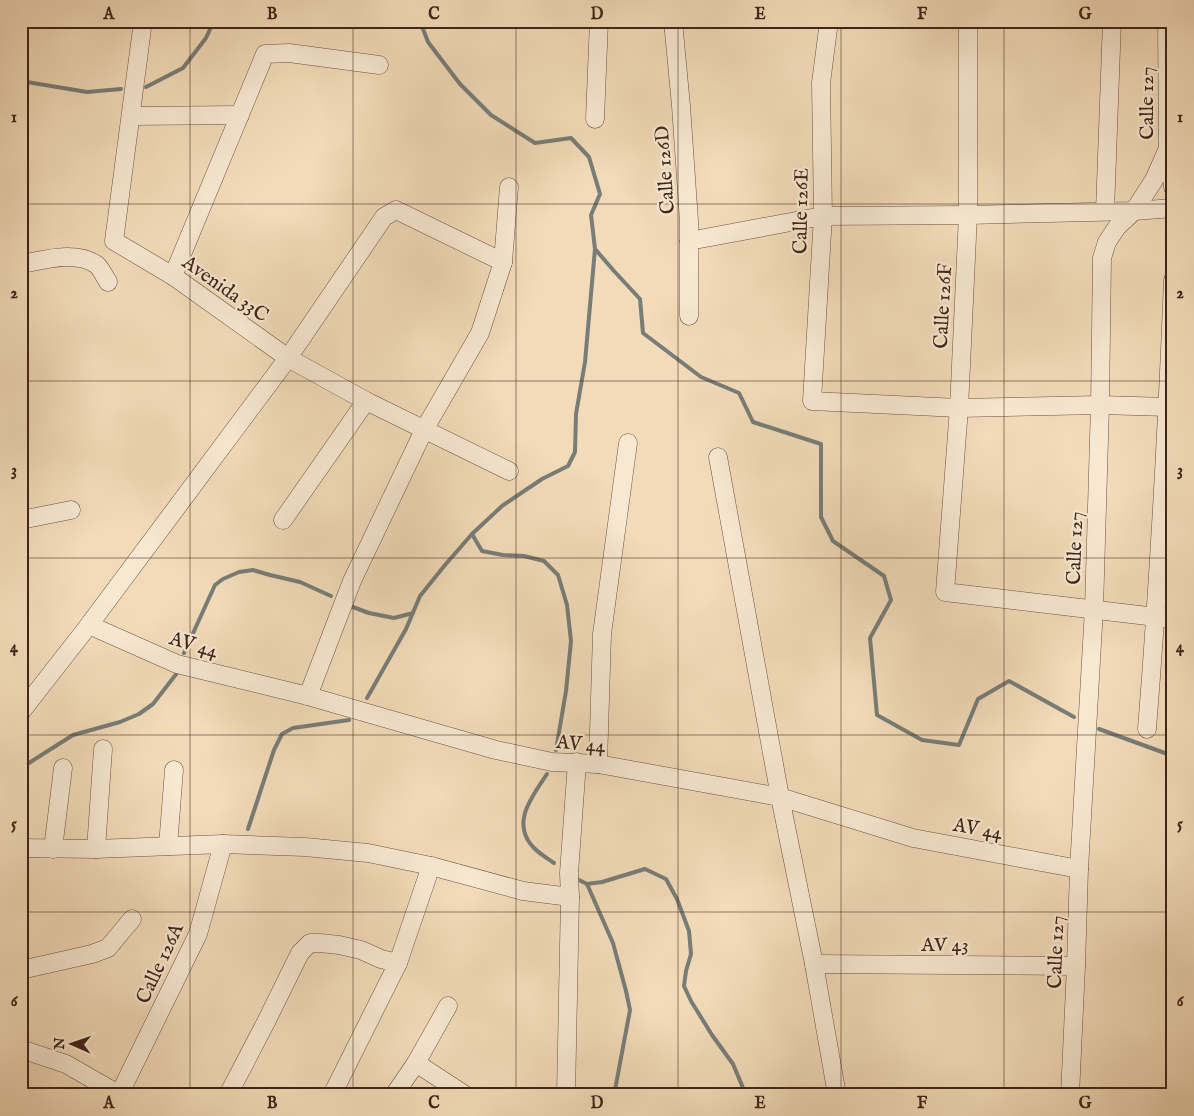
<svg xmlns="http://www.w3.org/2000/svg" width="1194" height="1116" font-family="'IM FELL English',serif">
  <style>
    .lines { fill: none; stroke-linecap: round; stroke-linejoin: round }
    .stream { stroke: #787d77; stroke-width: 4 }
    .minor-casing { stroke: #6c5240; stroke-width: 19 }
    .minor { stroke: #f7e8d2; stroke-width: 18 }
    .grid { fill: none; stroke: #402417; stroke-width: 1; stroke-opacity: 0.55 }
    .labels { text-anchor: middle; stroke-width: 4.5; stroke-linejoin: round; paint-order: stroke }
    .street-label { font-size: 20px; fill: #402417; stroke: #f7e8d2 }
    .neatline { fill: none; stroke: #402417; stroke-width: 2 }
    .grid-label { font-size: 16px; text-anchor: middle; font-weight: bold; fill: #402417 }
  </style>
  <rect width="100%" height="100%" fill="#f2dbb9"/>
  <filter id="stains"><feTurbulence type="fractalNoise" baseFrequency=".004" numOctaves="4"/><feColorMatrix values="0 0 0 0 .2 0 0 0 0 .09 0 0 0 0 .02 0 0 0 .5 -.17"/></filter>
  <radialGradient id="worn" r=".72"><stop offset=".6" stop-color="#630" stop-opacity="0"/><stop offset="1" stop-color="#630" stop-opacity=".3"/></radialGradient>
  <g class="lines">
    <g class="stream">
      <polyline points="21,81 87,92 121,89"/>
      <polyline points="146,87 183,68 206,38 214,21"/>
      <polyline points="595,249 614,271 640,299 643,333 701,377 739,393 753,422 821,444 821,517 833,541 884,576 891,600 870,638 877,715 922,740 959,745 978,699 1009,681 1074,717"/>
      <polyline points="472,534 482,551 503,555 524,556 544,561 558,575 567,605 571,641 566,691 556,750"/>
      <polyline points="350,606 369,613 394,618 413,613"/>
      <polyline points="184,653 215,585 223,579 239,572 253,570 270,575 300,582 331,596"/>
      <polyline points="367,698 406,629 420,596 445,565 472,534 502,506 542,479 568,466 575,452 576,414 585,362 595,249 591,215 600,194 589,157 571,138 535,143 491,115 460,84 428,42 420,21"/>
      <polyline points="1099,729 1173,756"/>
      <polyline points="21,768 73,735 120,722 139,714 153,704 177,673"/>
      <path d="M547,774C532,797 510,823 534,848C540,854 547,858 554,863"/>
      <polyline points="248,829 274,750 282,734 293,728 349,720"/>
      <polyline points="575,878 587,884 602,882 645,869 666,879 677,899 689,931 691,954 686,971 684,986 691,1001 712,1035 733,1064 746,1095"/>
      <polyline points="587,884 613,943 626,991 630,1010 615,1090"/>
    </g>
    <defs>
      <g id="minor">
        <polyline points="143,21 114,241 173,276 288,358 366,401 509,471"/>
        <polyline points="673,21 681,106 689,221 689,316"/>
        <polyline points="829,21 821,83 823,216 812,401 959,408 1100,405 1168,407"/>
        <polyline points="968,21 968,215 959,408 945,592 1173,619"/>
        <polyline points="131,116 240,115"/>
        <polyline points="595,119 599,21"/>
        <polyline points="1168,148 1173,187"/>
        <polyline points="1105,211 1112,21"/>
        <polyline points="689,241 823,216 968,215 1134,211 1173,208"/>
        <path d="M21,264C44,260 76,250 97,265C101,269 105,277 108,282"/>
        <polyline points="173,276 265,54 289,53 379,65"/>
        <polyline points="718,457 780,797 814,964 837,1095"/>
        <polyline points="21,520 71,510"/>
        <polyline points="283,520 366,401"/>
        <polyline points="89,625 177,664 308,696 496,750 552,762 598,764 780,797 913,838 1079,869"/>
        <polyline points="308,696 352,581 424,430 480,333 503,262 509,187"/>
        <polyline points="21,712 89,625 288,358 384,217 396,210 503,262"/>
        <path d="M1147,729C1159,579 1167,430 1173,280"/>
        <polyline points="598,764 602,634 628,443"/>
        <polyline points="168,846 174,770"/>
        <polyline points="21,848 96,849 223,844 305,847 368,853 431,866 523,891 570,897"/>
        <polyline points="53,849 63,768"/>
        <polyline points="96,849 103,749"/>
        <polyline points="814,964 1076,966"/>
        <polyline points="21,970 92,954 108,948 132,919"/>
        <polyline points="21,1049 66,1064 120,1095"/>
        <polyline points="416,1063 465,1095"/>
        <polyline points="119,1095 198,934 223,844"/>
        <polyline points="228,1095 267,1020 300,953 310,943 320,943 339,945 361,950 381,959 398,963"/>
        <polyline points="332,1095 398,963 431,866"/>
        <polyline points="394,1095 416,1063 448,1006"/>
        <polyline points="566,1095 570,897 569,873 577,762"/>
        <polyline points="1070,1095 1076,966 1079,869 1094,609 1100,405 1102,258 1107,242 1117,227 1134,211 1154,180 1168,148 1167,21"/>
      </g>
    </defs>
    <use href="#minor" class="minor-casing"/>
    <use href="#minor" class="minor"/>
  </g>
  <path class="grid" d="M190,21V1095M353,21V1095M516,21V1095M678,21V1095M841,21V1095M1004,21V1095M21,204H1173M21,381H1173M21,558H1173M21,735H1173M21,912H1173"/>
  <g class="labels">
    <g class="street-label">
      <text transform="translate(1146 103) rotate(-90)" y="7">Calle 127</text>
      <text transform="translate(664 170) rotate(-94)" y="7">Calle 126D</text>
      <text transform="translate(800 211) rotate(-89)" y="7">Calle 126E</text>
      <text transform="translate(226 288) rotate(35)" y="7">Avenida 33C</text>
      <text transform="translate(942 306) rotate(-87)" y="7">Calle 126F</text>
      <text transform="translate(1074 548) rotate(-88)" y="7">Calle 127</text>
      <text transform="translate(194 644) rotate(17)" y="7">AV 44</text>
      <text transform="translate(581 743) rotate(5)" y="7">AV 44</text>
      <text transform="translate(978 828) rotate(10)" y="7">AV 44</text>
      <text x="945" y="951">AV 43</text>
      <text transform="translate(1055 952) rotate(-88)" y="7">Calle 127</text>
      <text transform="translate(159 963) rotate(-65)" y="7">Calle 126A</text>
    </g>
  </g>
  <rect width="1194" height="1116" fill="none" stroke="#f2dbb9" stroke-width="55"/>
  <g transform="translate(72 1044) rotate(272)" stroke="#f7e8d2" stroke-width="4" paint-order="stroke">
  <path d="M0-4L9 19L0 12L-9 19Z" fill="#402417"/>
  <text y="-8" font-size="14" font-weight="bold" text-anchor="middle" fill="#402417">N</text>
  </g>
  <rect x="28" y="28" width="1138" height="1060" class="neatline"/>
  <g class="grid-label">
    <text x="109" y="19">A</text>
    <text x="272" y="19">B</text>
    <text x="434" y="19">C</text>
    <text x="597" y="19">D</text>
    <text x="760" y="19">E</text>
    <text x="922" y="19">F</text>
    <text x="1085" y="19">G</text>
    <text x="14" y="122">1</text>
    <text x="1180" y="122">1</text>
    <text x="14" y="298">2</text>
    <text x="1180" y="298">2</text>
    <text x="14" y="475">3</text>
    <text x="1180" y="475">3</text>
    <text x="14" y="652">4</text>
    <text x="1180" y="652">4</text>
    <text x="14" y="829">5</text>
    <text x="1180" y="829">5</text>
    <text x="14" y="1006">6</text>
    <text x="1180" y="1006">6</text>
    <text x="109" y="1108">A</text>
    <text x="272" y="1108">B</text>
    <text x="434" y="1108">C</text>
    <text x="597" y="1108">D</text>
    <text x="760" y="1108">E</text>
    <text x="922" y="1108">F</text>
    <text x="1085" y="1108">G</text>
  </g>
  <rect width="100%" height="100%" filter="url(#stains)"/>
  <rect width="100%" height="100%" fill="url(#worn)"/>
</svg>
